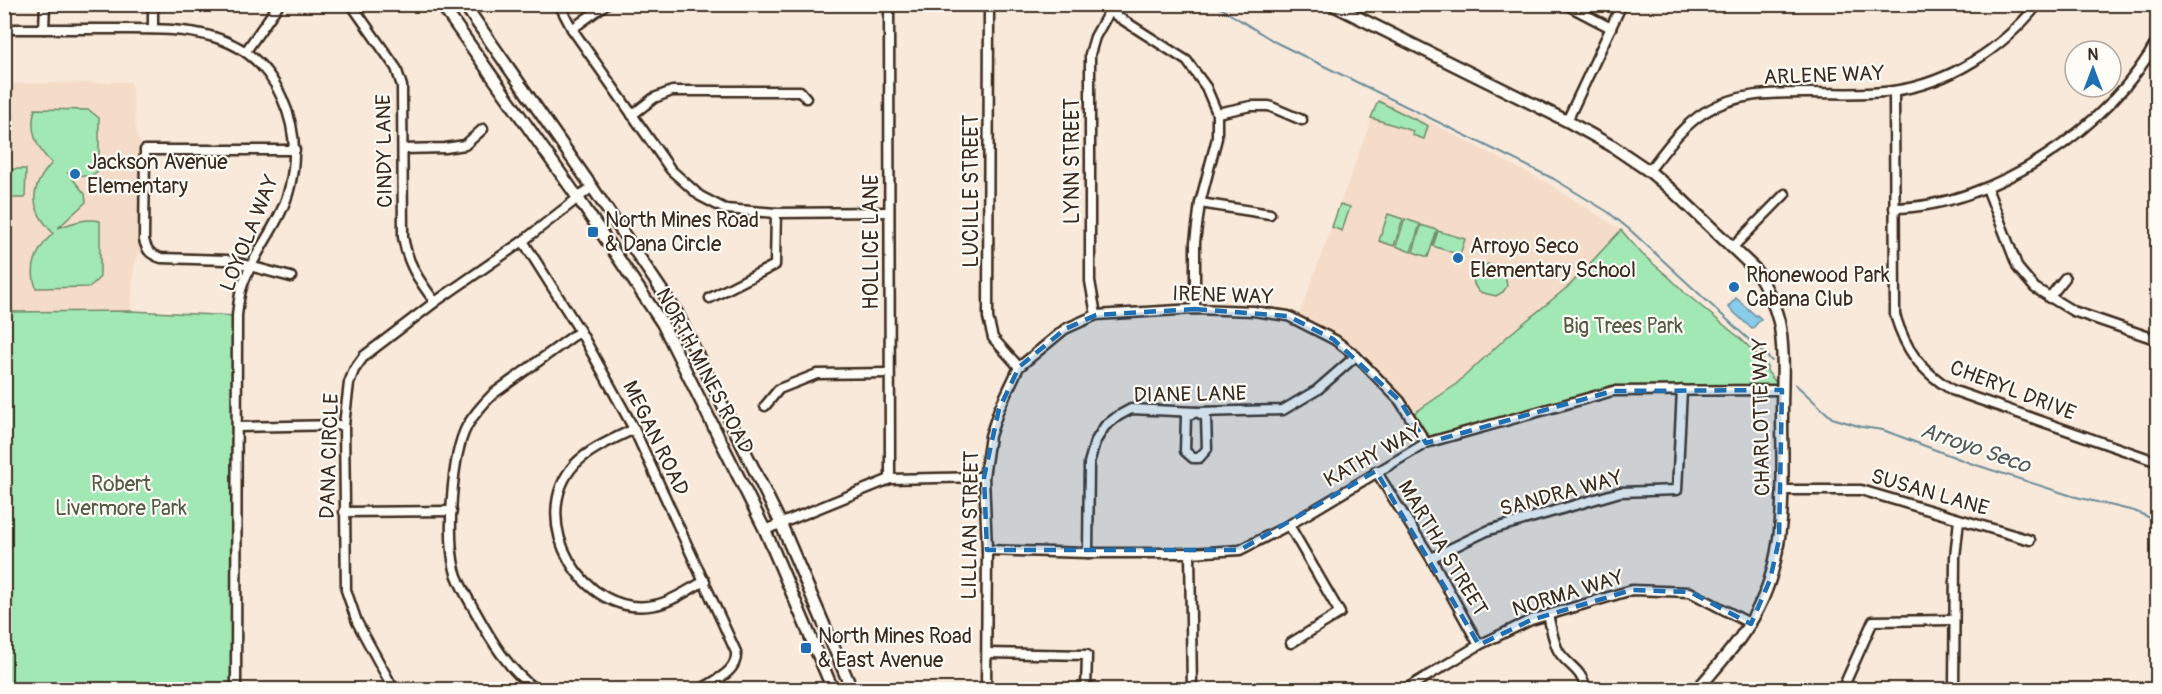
<svg xmlns="http://www.w3.org/2000/svg" width="2162" height="694" font-family="Pangolin,sans-serif">
  <style>
    .built { fill: #f4dcc8 }
    .green { fill: #a2e8b4; stroke: #6e8969; stroke-width: 1.5 }
    .water { fill: #89ccea; stroke: #6a8b98; stroke-width: 1.5 }
    .lines { fill: none; stroke-linecap: round; stroke-linejoin: round }
    .stream { stroke: #6a8b98; stroke-width: 2 }
    .minor-casing { stroke: #3b2a1e; stroke-width: 13 }
    .tertiary-casing { stroke: #3b2a1e; stroke-width: 15 }
    .secondary-casing { stroke: #3b2a1e; stroke-width: 15 }
    .minor { stroke: #fdfcf7; stroke-width: 8 }
    .tertiary { stroke: #fdfcf7; stroke-width: 10 }
    .secondary { stroke: #fdfcf7; stroke-width: 10 }
    .marked { fill: #1f6fb2; fill-opacity: 0.2; stroke: #1f6fb2; stroke-width: 4.5; stroke-dasharray: 12 8; stroke-linejoin: round }
    .poi-dot { fill: #1f6fb2; stroke: #fdfcf7; stroke-width: 2 }
    .labels { text-anchor: middle; stroke-width: 4.5; stroke-linejoin: round; paint-order: stroke }
    .street-label { font-size: 21px; fill: #3b2a1e; stroke: #fdfcf7 }
    .poi-label { font-size: 21px; fill: #3b2a1e; stroke: #fdfcf7; text-anchor: start }
    .park-label { font-size: 21px; fill: #555a44; stroke: #fdfcf7 }
    .water-label { font-size: 22px; font-style: italic; fill: #525b5b; stroke: #fdfcf7 }
  </style>
  <rect width="100%" height="100%" fill="#f8e9db"/>
  <filter id="ink" filterUnits="userSpaceOnUse"><feTurbulence type="fractalNoise" baseFrequency=".0167" numOctaves="2"/><feDisplacementMap in="SourceGraphic" scale="12" xChannelSelector="R" yChannelSelector="G"/><feConvolveMatrix kernelMatrix="1 2 1 2 8 2 1 2 1" color-interpolation-filters="sRGB"/></filter>
  <g filter="url(#ink)">
    <g class="built">
      <polygon points="131,82 137,137 145,150 144,240 134,266 131,311 5,312 4,84"/>
      <polygon points="1380,96 1551,185 1621,230 1570,285 1509,335 1454,386 1410,416 1356,356 1297,321"/>
    </g>
    <g class="green">
      <polygon points="1378,101 1428,126 1424,139 1412,135 1413,131 1371,118"/>
      <polygon points="4,102 8,102 8,113 14,114 11,154 5,154"/>
      <path d="M35,109L89,110L99,118V170L90,177L68,173L85,194L86,202L58,228C72,223 84,218 100,221V277L90,287L36,288C28,267 38,248 53,233C29,208 29,188 52,163C36,149 29,129 35,109Z"/>
      <polygon points="11,169 26,169 25,198 10,198"/>
      <polygon points="1340,204 1350,207 1342,231 1332,227"/>
      <polygon points="1388,214 1403,219 1394,246 1379,241"/>
      <polygon points="1405,219 1420,224 1411,252 1396,246"/>
      <polygon points="1421,225 1437,230 1428,257 1413,252"/>
      <polygon points="1621,230 1642,254 1671,279 1685,293 1741,339 1767,365 1767,371 1782,390 1613,391 1426,443 1410,416 1454,386 1509,335 1570,285"/>
      <polygon points="1438,231 1465,239 1460,255 1433,246"/>
      <path d="M1488,264C1501,268 1505,271 1507,286L1503,292L1496,296L1479,292C1469,280 1472,269 1488,264Z"/>
      <polygon points="131,311 237,316 236,689 5,689 5,312"/>
    </g>
    <polygon class="water" points="1736,298 1756,316 1757,315 1761,319 1752,329 1728,307"/>
    <g class="lines">
      <g class="stream">
        <polyline points="1214,4 1275,42 1554,179 1608,212 1629,229 1772,361"/>
        <polyline points="1795,384 1832,418 1862,427 1883,430 1970,463 2072,496 2134,511 2158,521"/>
      </g>
      <defs>
        <g id="minor">
          <path d="M351,4L396,68L402,86L403,237C408,265 418,279 435,302"/>
          <polyline points="559,4 572,29 671,170 700,196 725,209 776,213 889,212"/>
          <polyline points="889,4 890,479"/>
          <polyline points="989,4 988,318 993,338 1019,367"/>
          <polyline points="1098,4 1187,61 1206,87 1217,113 1217,138 1200,203 1195,242 1195,309"/>
          <polyline points="1565,4 1611,28"/>
          <path d="M4,29C39,29 74,29 109,29C177,29 250,24 282,98C295,126 297,156 290,186C282,222 255,250 243,284C239,294 238,305 237,316L236,690"/>
          <polyline points="44,29 45,4"/>
          <polyline points="153,29 153,4"/>
          <polyline points="572,29 606,4"/>
          <polyline points="246,51 279,4"/>
          <path d="M1894,91L1895,315C1906,351 1920,370 1952,390L2158,462"/>
          <polyline points="1217,113 1251,106 1269,106 1302,120"/>
          <polyline points="632,115 654,98 672,91 800,91 806,98"/>
          <polyline points="1567,121 1622,4"/>
          <polyline points="403,149 445,148 465,145 483,129"/>
          <path d="M1649,171C1666,149 1681,127 1705,112C1738,92 1774,93 1811,93C1838,93 1866,95 1893,91C1950,83 2002,49 2038,4"/>
          <polyline points="1987,188 2018,268 2035,288 2073,311 2158,340"/>
          <polyline points="1200,203 1270,214"/>
          <path d="M1894,208C1993,207 2112,126 2158,39"/>
          <path d="M523,241L580,331L634,429L736,652C738,672 715,680 700,690"/>
          <polyline points="1733,247 1785,194"/>
          <path d="M291,277L227,260L161,258C150,254 147,251 144,240L145,150H295"/>
          <polyline points="710,298 775,265 776,213"/>
          <polyline points="2049,298 2065,278"/>
          <polyline points="1096,315 1090,281 1090,54 1095,37 1110,10"/>
          <polyline points="765,406 779,389 817,374 889,373"/>
          <polygon points="1197,412 1206,417 1207,449 1199,458 1193,458 1185,451 1186,416"/>
          <polyline points="237,427 344,425"/>
          <path d="M634,429C614,439 591,448 575,464C525,519 583,620 655,605C672,602 689,589 705,581"/>
          <polyline points="1376,471 1431,558 1479,645"/>
          <polyline points="1783,490 1861,490 2030,540"/>
          <polyline points="344,512 452,511"/>
          <polyline points="1289,525 1340,613 1291,643"/>
          <polyline points="765,530 890,479 984,477"/>
          <polyline points="987,550 1088,553 1190,553 1240,550 1289,525 1426,443 1613,391 1782,390"/>
          <polyline points="1088,553 1089,463 1095,442 1105,426 1118,416 1131,409 1197,412 1283,410 1317,390 1356,356"/>
          <polyline points="1190,553 1192,690"/>
          <polyline points="1431,558 1489,530 1620,492 1677,490 1682,390"/>
          <path d="M1548,615C1551,626 1553,642 1559,652C1569,667 1582,669 1586,690"/>
          <polyline points="987,653 1087,655 1086,690"/>
          <polyline points="394,690 357,622 346,590 344,425 349,383 354,370 364,356 435,302 523,241 592,187"/>
          <path d="M536,690C508,669 492,642 475,611C468,598 459,585 455,570C447,538 451,456 467,426C474,414 483,404 493,394L580,331"/>
          <polyline points="986,690 987,550 984,477 990,436 999,409 1019,367 1065,329 1096,315 1195,309 1253,311 1288,316 1335,340 1356,356 1400,401 1426,443"/>
          <polyline points="1404,690 1479,645 1531,620 1632,590 1690,592 1751,624"/>
          <polyline points="1842,690 1873,621 1954,620"/>
          <polyline points="1954,690 1955,557 1959,520"/>
        </g>
        <path id="tertiary" d="M1331,4L1567,121L1612,146L1649,171L1675,193L1755,269C1766,286 1774,302 1779,322C1785,352 1782,383 1782,413C1782,475 1788,540 1763,598C1747,635 1723,659 1697,690"/>
        <g id="secondary">
          <polyline points="441,4 578,198 662,323 765,530 833,690"/>
          <polyline points="464,4 592,187 677,313 781,524 852,690"/>
        </g>
      </defs>
      <use href="#minor" class="minor-casing"/>
      <use href="#tertiary" class="tertiary-casing"/>
      <use href="#secondary" class="secondary-casing"/>
      <use href="#minor" class="minor"/>
      <use href="#tertiary" class="tertiary"/>
      <use href="#secondary" class="secondary"/>
    </g>
  </g>
  <path class="marked" d="M1195,309L1288,316L1333,339L1400,401L1426,443L1613,391L1782,390L1779,540L1770,580L1751,624L1690,592L1632,590L1531,620L1479,645L1376,471L1240,550H987L984,477L999,409L1019,367L1065,329L1096,315Z"/>
  <g class="poi-dot">
    <circle cx="75" cy="174" r="6"/>
    <rect x="587" y="226" width="12" height="12" rx="3"/>
    <circle cx="1458" cy="258" r="6"/>
    <circle cx="1734" cy="287" r="6"/>
    <rect x="800" y="642" width="12" height="12" rx="3"/>
  </g>
  <g class="labels">
    <g class="street-label">
      <text transform="translate(1824 75) rotate(-2)" y="7">ARLENE WAY</text>
      <text transform="translate(384 151) rotate(-91)" y="7">CINDY LANE</text>
      <text transform="translate(1072 161) rotate(-90)" y="7">LYNN STREET</text>
      <text transform="translate(971 191) rotate(-90)" y="7">LUCILLE STREET</text>
      <text transform="translate(249 233) rotate(-68)" y="7">LOYOLA WAY</text>
      <text transform="translate(871 242) rotate(-90)" y="7">HOLLICE LANE</text>
      <text transform="translate(1223 295) rotate(2)" y="7">IRENE WAY</text>
      <text transform="translate(705 371) rotate(62)" y="7">NORTH MINES ROAD</text>
      <text transform="translate(2013 390) rotate(21)" y="7">CHERYL DRIVE</text>
      <text transform="translate(1190 394) rotate(-1)" y="7">DIANE LANE</text>
      <text transform="translate(1761 417) rotate(-91)" y="7">CHARLOTTE WAY</text>
      <text transform="translate(656 438) rotate(64)" y="7">MEGAN ROAD</text>
      <text transform="translate(1373 455) rotate(-29)" y="7">KATHY WAY</text>
      <text transform="translate(329 456) rotate(-88)" y="7">DANA CIRCLE</text>
      <text transform="translate(1930 492) rotate(16)" y="7">SUSAN LANE</text>
      <text transform="translate(1561 493) rotate(-15)" y="7">SANDRA WAY</text>
      <text transform="translate(970 525) rotate(-89)" y="7">LILLIAN STREET</text>
      <text transform="translate(1443 548) rotate(59)" y="7">MARTHA STREET</text>
      <text transform="translate(1568 593) rotate(-17)" y="7">NORMA WAY</text>
    </g>
    <g class="poi-label">
      <text x="87" y="169">Jackson Avenue<tspan x="87" dy="24">Elementary</tspan></text>
      <text x="605" y="227">North Mines Road<tspan x="605" dy="24">&amp; Dana Circle</tspan></text>
      <text x="1470" y="253">Arroyo Seco<tspan x="1470" dy="24">Elementary School</tspan></text>
      <text x="1746" y="282">Rhonewood Park<tspan x="1746" dy="24">Cabana Club</tspan></text>
      <text x="818" y="643">North Mines Road<tspan x="818" dy="24">&amp; East Avenue</tspan></text>
    </g>
    <g class="park-label">
      <text x="1623" y="333">Big Trees Park</text>
      <text x="121" y="491">Robert<tspan x="121" dy="24">Livermore Park</tspan></text>
    </g>
    <g class="water-label">
      <text transform="translate(1976 447) rotate(19)" y="8">Arroyo Seco</text>
    </g>
  </g>
  <rect width="2162" height="694" fill="none" stroke="#fdfcf7" stroke-width="24"/>
  <rect x="12" y="12" width="2138" height="670" fill="none" stroke="#3b2a1e" stroke-width="2" filter="url(#ink)"/>
  <g transform="translate(2093 69)"><circle r="28" fill="#fdfcf7" stroke="#afa8a0" stroke-width="1.5"/>
  <path d="M0-4.5L10 22L0 15L-10 22Z" fill="#1f6fb2"/>
  <text y="-9" font-size="16" font-weight="bold" text-anchor="middle" fill="#3b2a1e">N</text>
  </g>
</svg>
